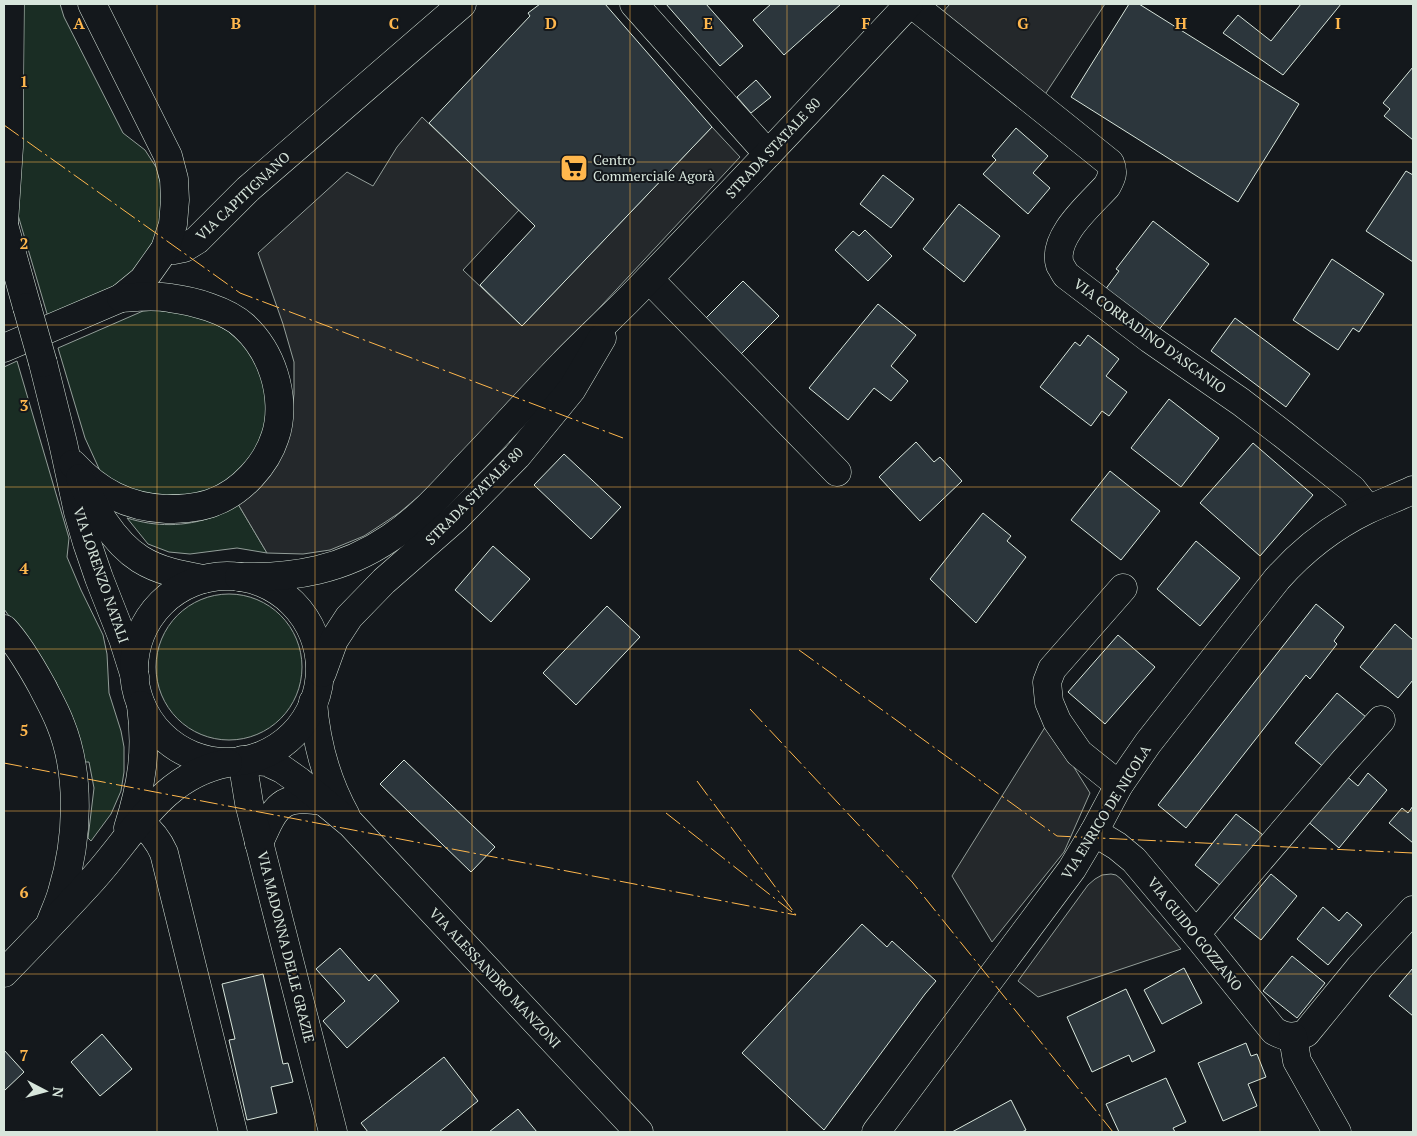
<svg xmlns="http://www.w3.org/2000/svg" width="1417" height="1136" font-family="'PT Serif',serif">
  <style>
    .green { fill: #1a2d24; stroke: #939e99 }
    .parking { fill: #24282b; stroke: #939e99 }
    .building { fill: #2c363c; stroke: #d8e6dc }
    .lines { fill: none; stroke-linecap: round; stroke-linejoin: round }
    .minor-casing { stroke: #d8e6dc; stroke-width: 29 }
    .major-casing { stroke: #d8e6dc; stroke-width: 29 }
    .minor { stroke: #14181c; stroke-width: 28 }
    .major { stroke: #14181c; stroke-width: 28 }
    .minor-bridge-casing { stroke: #d8e6dc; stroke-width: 29; stroke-linecap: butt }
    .minor-bridge { stroke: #14181c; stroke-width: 28 }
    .power { stroke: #ffb74d; stroke-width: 1; stroke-dasharray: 18 4 2.5 4; stroke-linecap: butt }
    .grid { fill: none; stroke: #ffb74d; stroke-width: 1; stroke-opacity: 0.55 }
    .labels { text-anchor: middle; stroke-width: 4; stroke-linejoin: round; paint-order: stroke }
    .street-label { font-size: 14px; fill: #d8e6dc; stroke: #14181c }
    .poi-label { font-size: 14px; fill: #d8e6dc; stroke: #14181c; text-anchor: start }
    .grid-label { font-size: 16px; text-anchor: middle; font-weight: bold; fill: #ffb74d; stroke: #14181c; stroke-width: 4; stroke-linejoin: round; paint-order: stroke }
  </style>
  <rect width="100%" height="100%" fill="#14181c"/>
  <g class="green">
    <polygon points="18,4 60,4 64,17 123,133 145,150 156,167 161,185 162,213 154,246 119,286 48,317 18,215"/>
    <polygon points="155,310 187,314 210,321 228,331 246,347 260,372 271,407 264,440 241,473 214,492 188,500 127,495 101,473 85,438 58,348 143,311"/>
    <polygon points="17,361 69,538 67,557 81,590 103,635 107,654 109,693 121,731 124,747 124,772 121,791 111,814 91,841 88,838 94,788 89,762 83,762 72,721 56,682 4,609 4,367"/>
    <path d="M238,504L267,553L237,548L190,554L169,552L148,544L127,518C156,527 184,527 213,517C222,514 230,509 238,504Z"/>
    <circle cx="229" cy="667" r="73"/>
  </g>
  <g class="parking">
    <polygon points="950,4 1105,4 1044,96 939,16"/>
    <polygon points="422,117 519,210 463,270 522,326 712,127 740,157 465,452 433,484 399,513 364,536 330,550 303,554 267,553 238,504 290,427 294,394 294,362 283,324 258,253 347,172 373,186 397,147"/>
    <polygon points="1047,724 1090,793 1064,852 992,942 952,876"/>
    <polygon points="1111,874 1116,875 1121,879 1181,949 1038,997 1018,981 1088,885 1095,879 1102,875"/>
  </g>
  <g class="building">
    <polygon points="540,4 605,4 712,127 522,326 480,285 535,226 429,123 530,16 528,13"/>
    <polygon points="666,4 706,4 743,46 720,66"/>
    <polygon points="771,4 841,4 784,55 753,20"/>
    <polygon points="1129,4 1139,4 1299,104 1238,202 1071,97"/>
    <polygon points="1301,4 1341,4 1283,75 1223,33 1238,15 1271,41"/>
    <polygon points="1413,67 1413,140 1384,116 1390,109 1383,103"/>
    <polygon points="756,80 771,97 751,113 737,97"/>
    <polygon points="1016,128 1048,156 1033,173 1050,188 1028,214 983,174 996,160 992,156"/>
    <polygon points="1406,171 1413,175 1413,262 1366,231"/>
    <polygon points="883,175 914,199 891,228 860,204"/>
    <polygon points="959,204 1000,236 964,282 923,249"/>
    <polygon points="1153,221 1209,264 1155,335 1102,294 1119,271 1116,269"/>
    <polygon points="865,230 892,256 868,281 835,250 853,231 859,236"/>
    <polygon points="1332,259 1384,294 1359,332 1353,328 1338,350 1293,320"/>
    <polygon points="743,281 779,316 741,354 705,319"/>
    <polygon points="878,304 916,335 891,366 908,381 891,401 874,388 848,420 809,388"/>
    <polygon points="1235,318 1310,374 1286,407 1211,351"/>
    <polygon points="1088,335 1119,359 1106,376 1127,392 1109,416 1102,411 1091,426 1040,387 1075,342 1080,346"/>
    <polygon points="1169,399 1219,438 1181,487 1131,448"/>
    <polygon points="916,442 934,462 940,457 962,481 920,521 879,477"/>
    <polygon points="1253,443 1313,495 1260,556 1200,503"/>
    <polygon points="564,454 621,507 591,539 534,485"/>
    <polygon points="1110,471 1160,511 1121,560 1071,520"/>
    <polygon points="983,513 1011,536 1007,541 1026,557 976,623 930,579"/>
    <polygon points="1196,541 1240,578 1200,626 1157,589"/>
    <polygon points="493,546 530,579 491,622 455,590"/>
    <polygon points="1316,604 1344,627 1334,641 1337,644 1310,679 1306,675 1186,828 1158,805"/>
    <polygon points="607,606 640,637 576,705 543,673"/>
    <polygon points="1395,624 1413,640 1413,680 1398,698 1360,667"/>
    <polygon points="1118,635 1155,667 1105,724 1068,692"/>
    <polygon points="1337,693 1372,722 1326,769 1295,743"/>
    <polygon points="404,760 495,847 471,872 380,784"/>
    <polygon points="1368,773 1387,790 1339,848 1306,820 1344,774 1358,786"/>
    <polygon points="1413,806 1413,843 1389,823 1402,808 1408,813"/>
    <polygon points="1236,814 1263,835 1221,886 1195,865"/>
    <polygon points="1271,874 1297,896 1261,940 1234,918"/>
    <polygon points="1323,907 1339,921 1347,912 1362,925 1328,965 1297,939"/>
    <polygon points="862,924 887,947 892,941 936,981 925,994 824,1130 742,1053"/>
    <polygon points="340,948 369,981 375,974 399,1001 347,1048 323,1021 345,1001 316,969"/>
    <polygon points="1292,956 1325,983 1297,1018 1263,991"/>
    <polygon points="1184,968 1202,1003 1162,1024 1144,990"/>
    <polygon points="1413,968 1413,1016 1389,996"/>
    <polygon points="263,974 283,1064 288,1063 293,1082 271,1087 277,1113 247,1120 229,1040 235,1039 222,984"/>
    <polygon points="1126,989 1155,1051 1132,1062 1129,1055 1092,1072 1067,1017"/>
    <polygon points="102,1034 132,1069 100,1096 71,1062"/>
    <polygon points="1246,1043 1251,1056 1257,1054 1266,1077 1248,1084 1257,1106 1223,1121 1198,1063"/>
    <polygon points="4,1050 24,1072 4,1091"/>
    <polygon points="444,1057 478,1101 439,1132 368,1132 361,1123"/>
    <polygon points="1166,1078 1186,1122 1173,1128 1175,1132 1119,1132 1106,1104"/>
    <polygon points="1011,1100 1026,1130 1022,1132 952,1132"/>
    <polygon points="518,1109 537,1132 489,1132"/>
  </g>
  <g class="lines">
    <defs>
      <g id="minor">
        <polyline points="634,4 768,154"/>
        <path d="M912,4L1110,163C1114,172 1112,177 1107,186C1091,204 1051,237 1060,265C1062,268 1064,272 1066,275L1150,339L1241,402L1284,435L1352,489L1363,503L1366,510"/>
        <polyline points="4,223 9,147 10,4"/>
        <polyline points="4,225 27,307"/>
        <polyline points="165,249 174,250 184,248 197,240 248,189 462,4"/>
        <polyline points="649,279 837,472"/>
        <polyline points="4,348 121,298 143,280 165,249 173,224 175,200 174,179 168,156 92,4"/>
        <polyline points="43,363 63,443 78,512 87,543 99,578 123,639 135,677"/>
        <path d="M73,464C99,492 127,507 166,509C182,509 199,508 214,502C241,492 266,465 275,437C282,417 280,393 274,374C268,355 258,339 244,326C227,310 193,301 170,298C154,295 137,297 121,298"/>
        <path d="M80,478C94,507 112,541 140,559C159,571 181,575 203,579"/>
        <path d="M4,629C19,645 31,666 42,686C48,698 55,710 60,723C81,774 78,840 62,892C59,903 54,913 50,924"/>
        <path d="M313,702C316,743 326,780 346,816"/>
        <polyline points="1119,785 1079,753 1057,721 1049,702 1047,682 1052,669 1123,588"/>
        <path d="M139,821C150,830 158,839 164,853L233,1132"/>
        <path d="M1094,832L1117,846L1134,860L1196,934L1274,1031C1285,1037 1294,1039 1306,1033L1360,967L1413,910"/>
        <path d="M259,843C275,807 280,794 322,801"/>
        <polyline points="1196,934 1345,760 1381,720"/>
        <polyline points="1293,1037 1297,1061 1337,1132"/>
        <polyline points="333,1132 249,803 242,760 267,762 282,769 299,781 351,824 639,1132"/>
        <path d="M876,1132L1072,869L1094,832L1119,785L1148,743L1277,579C1302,551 1332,527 1367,510C1382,503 1398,497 1413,490"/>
      </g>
      <g id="major">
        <circle cx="227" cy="669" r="93"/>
        <path d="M239,577C295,578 343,570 390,538C419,519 443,492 466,467C499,433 530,398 563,364C587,339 613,316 637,291C729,196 819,100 909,4"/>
        <polyline points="322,673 334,640 349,617 384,581 456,518 517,456 572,389 602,338"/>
        <path d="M128,828C142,784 147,751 141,705"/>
        <path d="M4,973C34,942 64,911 93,879C134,834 162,775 228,763"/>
      </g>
    </defs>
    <use href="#minor" class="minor-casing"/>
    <use href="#major" class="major-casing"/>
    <use href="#minor" class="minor"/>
    <use href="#major" class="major"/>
    <defs>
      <polyline id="minor-bridge" points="27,307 43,363"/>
    </defs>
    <use href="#minor-bridge" class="minor-bridge-casing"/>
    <use href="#minor-bridge" class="minor-bridge"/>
    <g class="power">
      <polyline points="4,125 240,293 623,438"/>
      <polyline points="799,650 1057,836 1413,853"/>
      <polyline points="750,709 913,883 1113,1132"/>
      <polyline points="4,763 796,915"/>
      <polyline points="697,781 796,915"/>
      <polyline points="666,813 792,912"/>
    </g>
  </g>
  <path class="grid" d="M157,4V1132M315,4V1132M472,4V1132M630,4V1132M787,4V1132M945,4V1132M1102,4V1132M1260,4V1132M4,162H1413M4,325H1413M4,487H1413M4,649H1413M4,811H1413M4,974H1413"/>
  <defs>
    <symbol id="supermarket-square" viewBox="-11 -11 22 22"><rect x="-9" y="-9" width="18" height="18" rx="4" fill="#ffb74d" stroke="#14181c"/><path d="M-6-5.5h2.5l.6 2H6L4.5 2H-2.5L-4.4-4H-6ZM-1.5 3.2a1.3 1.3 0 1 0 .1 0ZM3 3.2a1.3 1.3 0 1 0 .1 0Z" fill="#111"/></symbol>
  </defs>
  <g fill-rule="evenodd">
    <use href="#supermarket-square" x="558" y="152" width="32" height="32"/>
  </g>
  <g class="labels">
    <g class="street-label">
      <text transform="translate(773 148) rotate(-47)" y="5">STRADA STATALE 80</text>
      <text transform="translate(243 196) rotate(-43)" y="5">VIA CAPITIGNANO</text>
      <text transform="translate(1150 336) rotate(36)" y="5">VIA CORRADINO D'ASCANIO</text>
      <text transform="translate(474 496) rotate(-45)" y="5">STRADA STATALE 80</text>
      <text transform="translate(101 575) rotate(71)" y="5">VIA LORENZO NATALI</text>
      <text transform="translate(1106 812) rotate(-58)" y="5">VIA ENRICO DE NICOLA</text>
      <text transform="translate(1195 934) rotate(51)" y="5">VIA GUIDO GOZZANO</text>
      <text transform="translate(286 947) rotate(76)" y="5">VIA MADONNA DELLE GRAZIE</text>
      <text transform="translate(495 978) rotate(47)" y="5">VIA ALESSANDRO MANZONI</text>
    </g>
    <g class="poi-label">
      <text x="593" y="165">Centro<tspan x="593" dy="16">Commerciale Agorà</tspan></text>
    </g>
  </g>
  <g class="grid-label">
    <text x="79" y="29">A</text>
    <text x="236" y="29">B</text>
    <text x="394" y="29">C</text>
    <text x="551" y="29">D</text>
    <text x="708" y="29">E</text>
    <text x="866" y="29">F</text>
    <text x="1023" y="29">G</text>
    <text x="1181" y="29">H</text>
    <text x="1338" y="29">I</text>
    <text x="24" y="87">1</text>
    <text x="24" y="249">2</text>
    <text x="24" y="411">3</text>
    <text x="24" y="574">4</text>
    <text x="24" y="736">5</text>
    <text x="24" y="898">6</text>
    <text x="24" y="1061">7</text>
  </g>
  <rect width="1417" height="1136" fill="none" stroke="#d8e6dc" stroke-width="10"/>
  <g transform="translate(45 1091) rotate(96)" stroke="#14181c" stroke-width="4" paint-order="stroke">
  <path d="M0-4L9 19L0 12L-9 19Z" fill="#d8e6dc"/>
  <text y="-8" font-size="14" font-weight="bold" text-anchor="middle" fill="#d8e6dc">N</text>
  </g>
</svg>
